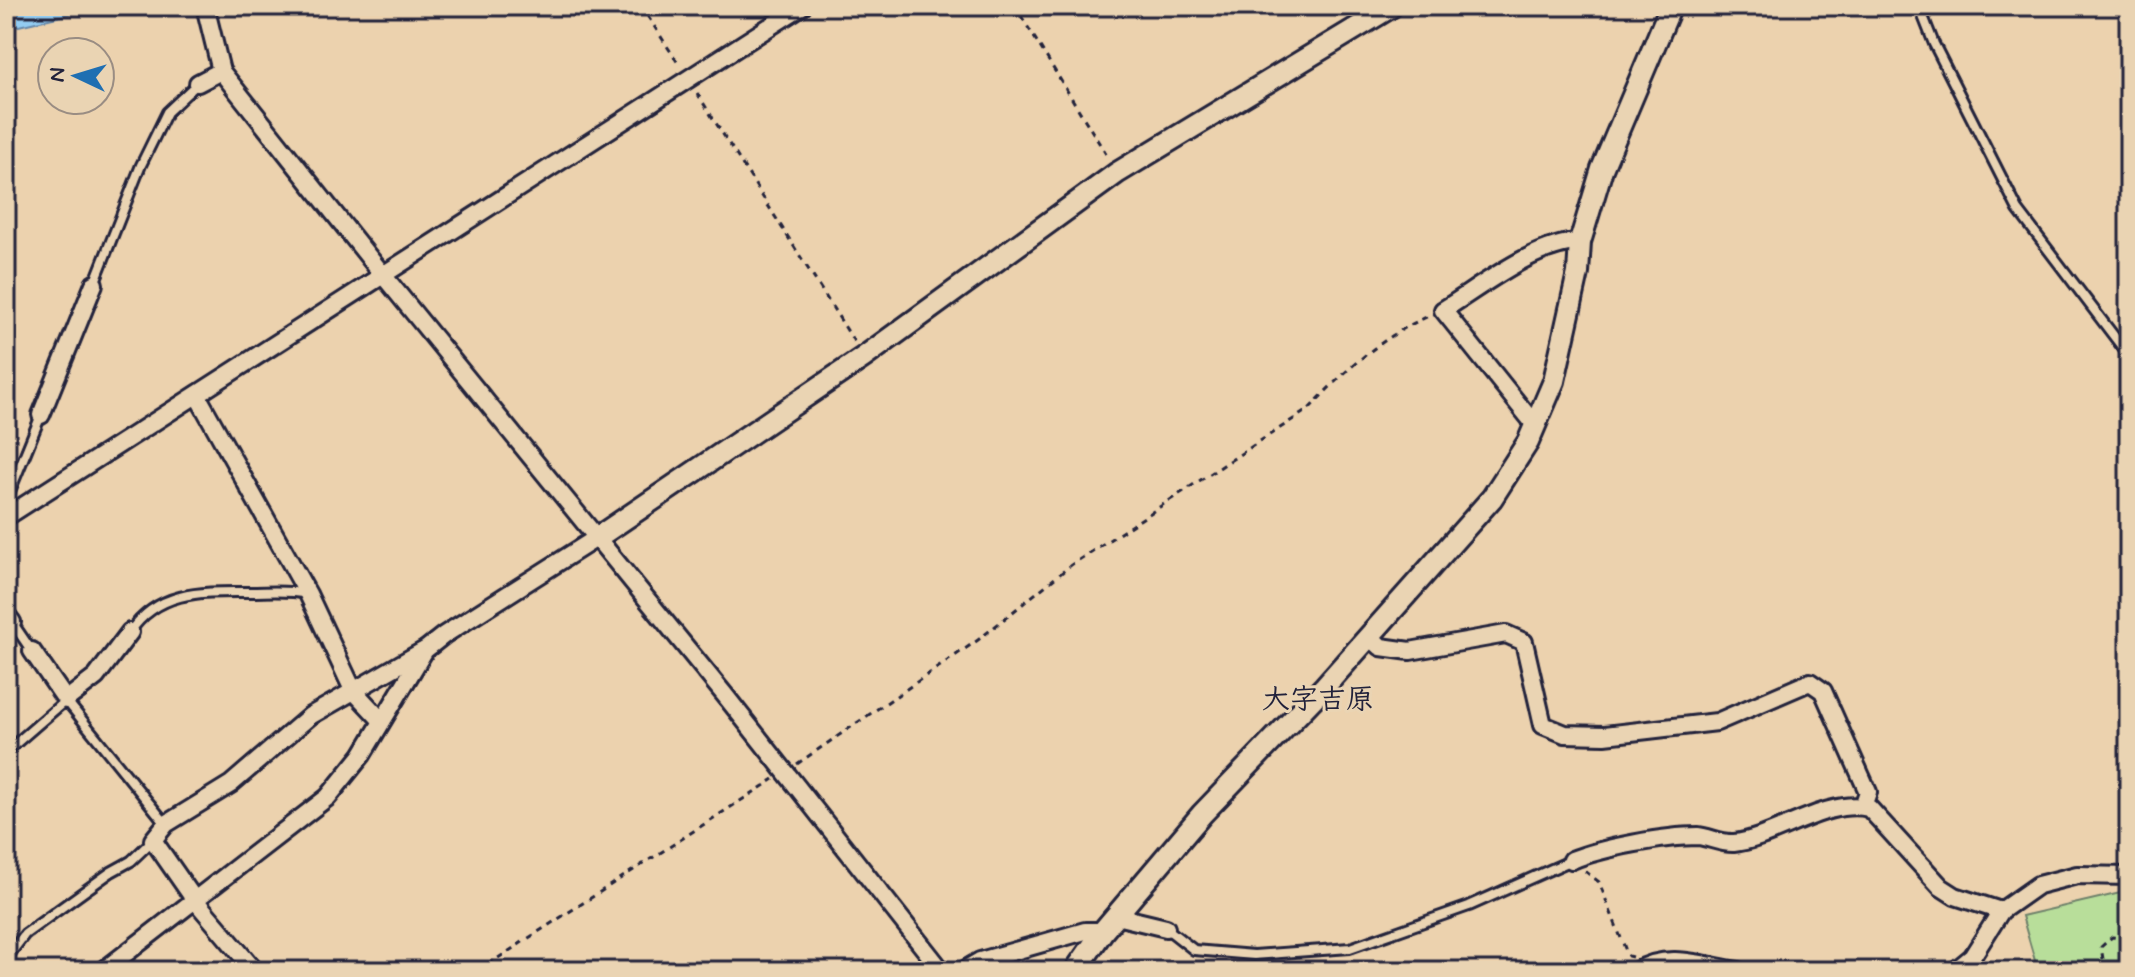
<svg xmlns="http://www.w3.org/2000/svg" width="2135" height="977" font-family="Mynerve,'Klee One',sans-serif">
  <style>
    .green { fill: #b8de9a; stroke: #6d806a; stroke-width: 2 }
    .water { fill: #93ccf2; stroke: #6688a9; stroke-width: 2 }
    .lines { fill: none; stroke-linecap: round; stroke-linejoin: round }
    .service-casing { stroke: #22223b; stroke-width: 14 }
    .minor-casing { stroke: #22223b; stroke-width: 22 }
    .tertiary-casing { stroke: #22223b; stroke-width: 26 }
    .path { stroke: #22223b; stroke-width: 3; stroke-dasharray: 6 6; stroke-linecap: butt }
    .service { stroke: #ead4b3; stroke-width: 8 }
    .minor { stroke: #ead4b3; stroke-width: 16 }
    .tertiary { stroke: #ead4b3; stroke-width: 20 }
    .labels { text-anchor: middle; stroke-width: 6; stroke-linejoin: round; paint-order: stroke }
    .quarter-label { font-size: 28px; font-weight: bold; fill: #22223b; stroke: #ead4b3 }
  </style>
  <rect width="100%" height="100%" fill="#ecd2ae"/>
  <filter id="ink" filterUnits="userSpaceOnUse"><feTurbulence type="fractalNoise" baseFrequency=".0125" numOctaves="2"/><feDisplacementMap in="SourceGraphic" scale="16" xChannelSelector="R" yChannelSelector="G"/><feConvolveMatrix kernelMatrix="1 2 1 2 8 2 1 2 1" color-interpolation-filters="sRGB"/></filter>
  <g filter="url(#ink)">
    <polygon class="green" points="2129,891 2129,971 2038,971 2022,916"/>
    <polygon class="water" points="6,6 104,6 6,29"/>
    <g class="lines">
      <defs>
        <g id="service">
          <polyline points="1919,6 1934,44 2018,210 2129,356"/>
          <polyline points="94,284 141,165 167,112 198,83"/>
          <polyline points="6,501 41,415"/>
          <polyline points="12,622 31,650"/>
          <path d="M130,632C159,589 205,592 250,592C269,592 288,590 307,594"/>
          <polyline points="6,752 66,700 166,824"/>
          <polyline points="1166,928 1194,950 1254,955 1350,948 1469,906 1572,860"/>
          <polyline points="6,959 25,934 111,872 131,861 153,840"/>
        </g>
        <g id="minor">
          <polyline points="205,6 221,71 383,275 724,694 942,971"/>
          <polyline points="198,83 221,71"/>
          <polyline points="197,395 308,594 353,690 382,721"/>
          <polyline points="41,415 94,284"/>
          <path d="M1535,425L1443,310C1482,286 1535,243 1580,242"/>
          <polyline points="6,517 802,6"/>
          <polyline points="6,614 12,622"/>
          <polyline points="1369,636 1381,647 1410,651 1506,634 1524,642 1543,725 1565,734 1605,735 1717,722 1810,682 1823,691 1868,792 1863,806"/>
          <polyline points="32,651 66,700 96,677 130,632"/>
          <path d="M1572,860C1601,848 1665,836 1698,836C1709,837 1722,844 1734,843C1774,839 1828,797 1869,808L1941,887L1955,896L2001,911"/>
          <polyline points="1116,916 1166,928"/>
          <polyline points="103,971 328,797 362,755 425,650 444,635 598,537"/>
          <polyline points="255,971 194,899 153,840 166,824 231,784 310,716 423,651"/>
          <polyline points="963,971 980,961 1085,931 1103,931"/>
          <path d="M1637,971C1667,951 1705,966 1738,971"/>
          <polyline points="1955,971 1972,957 2001,911 2038,885 2077,875 2129,876"/>
        </g>
        <g id="tertiary">
          <polyline points="598,537 864,357 1117,173 1391,7"/>
          <polyline points="1075,971 1103,931 1202,814 1325,686 1492,498 1528,442 1554,381 1578,273 1580,242 1602,169 1671,6"/>
        </g>
      </defs>
      <use href="#service" class="service-casing"/>
      <use href="#minor" class="minor-casing"/>
      <use href="#tertiary" class="tertiary-casing"/>
      <g class="path">
        <polyline points="641,6 680,66"/>
        <polyline points="1015,6 1109,159"/>
        <polyline points="697,93 855,343"/>
        <path d="M797,764L978,640L1071,565L1309,409C1344,371 1381,337 1429,316"/>
        <polyline points="1585,871 1599,882 1628,956 1632,957"/>
        <polyline points="478,971 774,779"/>
        <polyline points="2105,971 2101,947 2112,937 2129,939"/>
      </g>
      <use href="#service" class="service"/>
      <use href="#minor" class="minor"/>
      <use href="#tertiary" class="tertiary"/>
    </g>
  </g>
  <g class="labels">
    <g class="quarter-label">
      <text x="1318" y="708">大字吉原</text>
    </g>
  </g>
  <rect width="2135" height="977" fill="none" stroke="#ead4b3" stroke-width="32"/>
  <rect x="16" y="16" width="2103" height="945" fill="none" stroke="#22223b" stroke-width="3" filter="url(#ink)"/>
  <g transform="translate(76 76) rotate(274)"><circle r="38" fill="#ead4b3" stroke="#9a8d83" stroke-width="2"/>
  <path d="M0-6L14 30L0 20L-14 30Z" fill="#1f6fb2"/>
  <text y="-12" font-size="22" font-weight="bold" text-anchor="middle" fill="#22223b">N</text>
  </g>
</svg>
